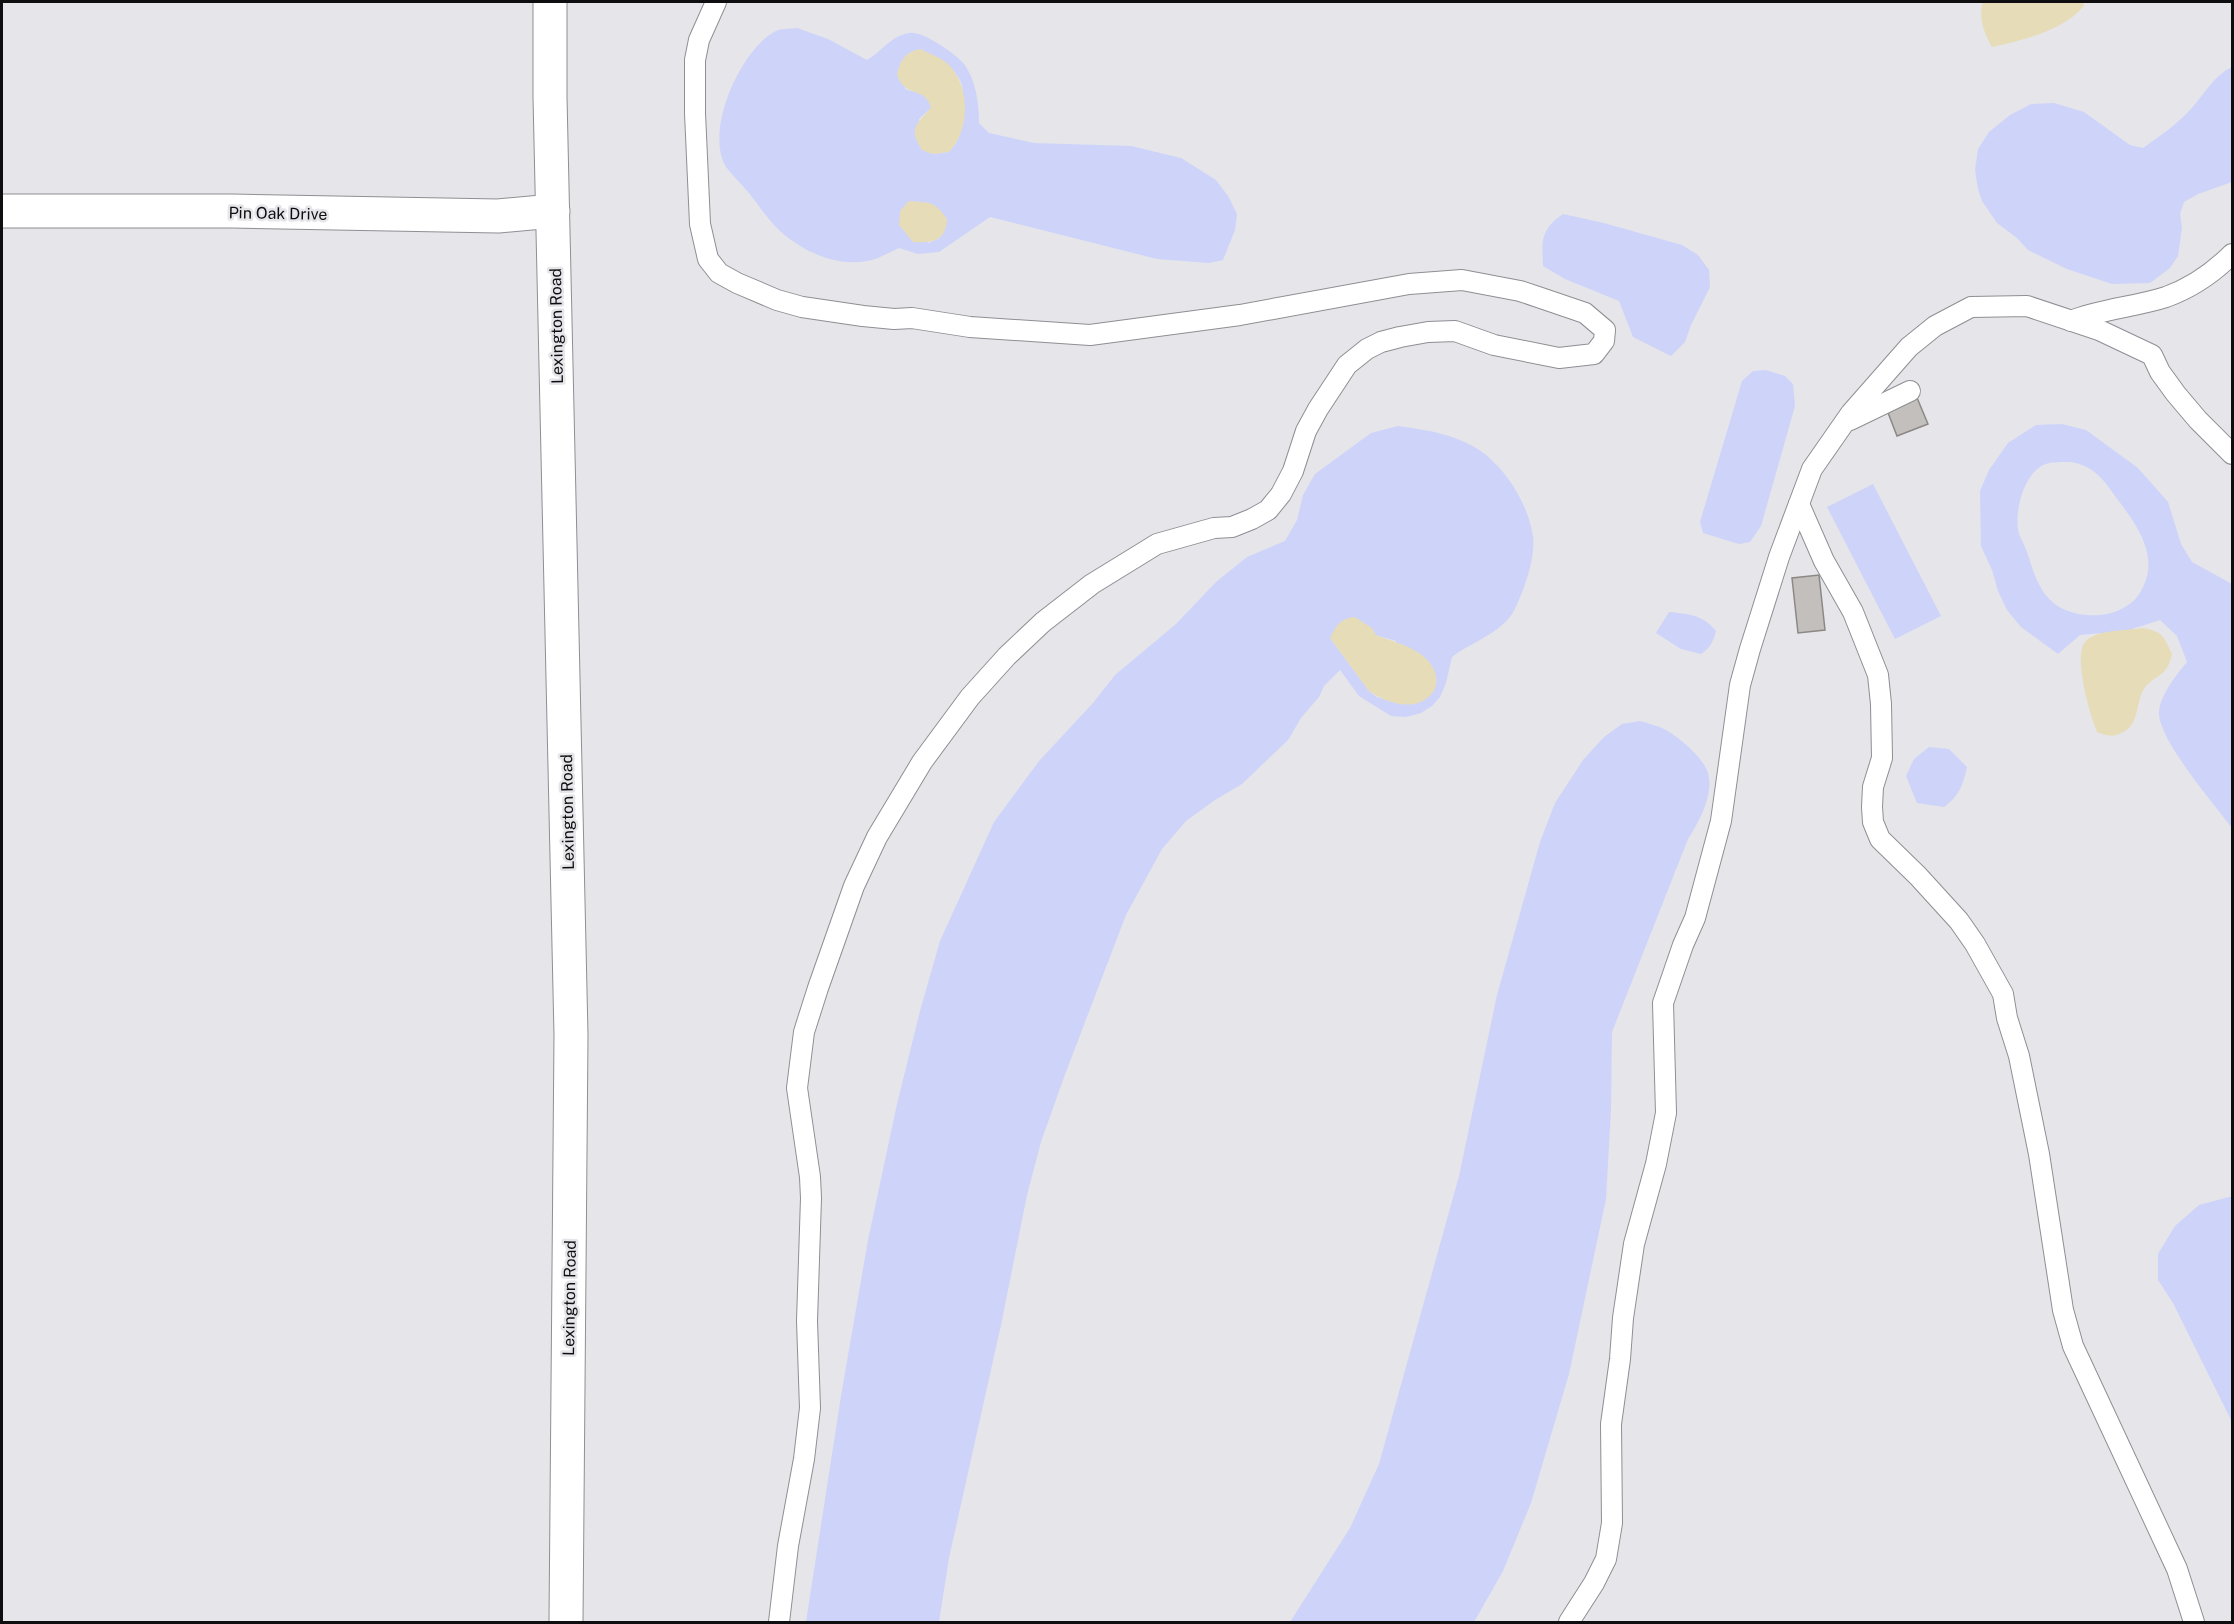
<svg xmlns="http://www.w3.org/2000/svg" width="2234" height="1624" font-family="'Public Sans',sans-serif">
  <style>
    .green { fill: #ced4f9; fill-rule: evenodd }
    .sand { fill: #e6dcb7 }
    .building { fill: #c3bfbc; stroke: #8c8885; stroke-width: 1.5 }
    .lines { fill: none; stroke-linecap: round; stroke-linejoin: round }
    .lane-casing { stroke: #8e8f93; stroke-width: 22 }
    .street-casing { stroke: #8e8f93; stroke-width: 35 }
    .primary-casing { stroke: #8e8f93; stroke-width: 35 }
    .lane { stroke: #fff; stroke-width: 20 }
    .street { stroke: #fff; stroke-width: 33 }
    .primary { stroke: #fff; stroke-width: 33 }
    .labels { text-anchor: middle; stroke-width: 5; stroke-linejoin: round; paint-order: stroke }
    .street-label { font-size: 16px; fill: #0e0e10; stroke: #e5e5ea }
  </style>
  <rect width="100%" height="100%" fill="#e5e5ea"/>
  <g class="green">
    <path d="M797,28L828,39L867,60C884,50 889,37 909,33C922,30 956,54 964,64C976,80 979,104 979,123L989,133L1034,143L1131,146L1181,158L1216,180L1228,196L1237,214L1235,230L1223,260L1209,263L1157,259L990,217L939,252L918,254L899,248C892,251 885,255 878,258C844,270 808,255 781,232C769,221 759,206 749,193C742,184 726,170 723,161C708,124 741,51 774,32C780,28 790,29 797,28ZM920,49C937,57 951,64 960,80C964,87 962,96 963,103C963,132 959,164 922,150L919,119L932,107C927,94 918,93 905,89ZM909,201L917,202L940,238L928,243Z"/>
    <path d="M2232,67V182L2198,194L2184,202L2180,214L2182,227L2178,256L2170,268L2150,283L2112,284L2067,269L2028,250L2017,238L1997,223L1982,201L1978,189L1975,170L1978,149L1989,132L2010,115L2031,104L2054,103L2084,112L2130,145L2143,148C2160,136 2176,125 2190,110C2204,95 2214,75 2232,67Z"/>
    <path d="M1563,214L1604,223L1682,245L1698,255L1709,270L1710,287L1691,325L1685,342L1671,356L1633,337L1619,301L1565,279L1543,266C1542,241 1540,230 1563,214Z"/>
    <polygon points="1766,370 1785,376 1793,384 1795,406 1761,526 1750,542 1739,544 1703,533 1700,522 1742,381 1753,371"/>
    <path d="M2062,424L2086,430L2138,468L2168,502L2181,544L2192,562L2232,584V828C2214,804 2162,744 2159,715C2158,698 2176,675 2187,662L2177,636L2160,620L2126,631L2080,635L2058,654L2021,627L2007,610L1998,591L1992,570L1981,546L1980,491L1989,470L2008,443L2036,425ZM2071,462C2098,467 2106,484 2121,504C2139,528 2158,557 2143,587C2138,599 2129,606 2117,611C2107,615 2097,616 2086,615C2048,611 2038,588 2028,555C2026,548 2022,541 2019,534C2014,514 2022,479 2040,467C2048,461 2062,462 2071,462Z"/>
    <path d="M1398,426C1428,430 1460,435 1485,454C1509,474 1528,505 1533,536C1535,553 1529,574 1523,590C1519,599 1515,611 1509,618C1494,636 1470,643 1452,657L1446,683L1440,697L1432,706L1421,713L1406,717L1391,716L1359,696L1340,670L1324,686L1319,697L1301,718L1288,740L1242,784L1215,800L1186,821L1162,849L1126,915L1064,1077L1041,1142L1027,1195L1001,1325L949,1558L939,1622H806L841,1396L868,1240L897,1104L920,1011L940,941L994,822L1039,761L1093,703L1115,675L1176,624L1216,582L1247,557L1285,541L1297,520L1303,495L1315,474L1371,433ZM1375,635L1396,641V703L1377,697L1369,691L1330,638Z"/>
    <polygon points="1873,484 1941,616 1895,639 1827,507"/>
    <path d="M1669,612C1690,614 1703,615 1716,631C1713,642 1710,648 1701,654L1681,649L1656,633Z"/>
    <path d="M1640,721C1647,723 1655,725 1662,728C1677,735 1703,757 1708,773C1714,794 1699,822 1688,839L1612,1032L1611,1110L1606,1199L1569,1374L1531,1503L1503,1571L1474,1622H1290L1350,1528L1379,1464L1459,1176L1497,995L1540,842L1555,803L1583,760L1604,737L1622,724Z"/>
    <path d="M1929,747L1949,749L1967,767C1963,785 1959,796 1944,807L1917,803L1906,776L1914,759Z"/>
    <polygon points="2229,1197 2232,1197 2232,1422 2173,1303 2158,1280 2158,1254 2175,1226 2199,1205"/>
  </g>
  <g class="sand">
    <path d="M1983,2H2083L2084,6C2062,31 2023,40 1992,47C1984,34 1978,16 1983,2Z"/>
    <path d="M920,49C930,54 941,57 949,65C971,88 970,130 949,152L932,154L922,150C907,126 918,125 931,107C923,85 906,99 897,75C900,61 905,52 920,49Z"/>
    <path d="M909,201C930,203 934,200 947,219C946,241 933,243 913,242L899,225L900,211Z"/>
    <path d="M1355,617L1372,628L1376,635C1390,641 1406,644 1419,653C1440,667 1445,693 1418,703C1402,708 1382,700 1369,691L1330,638C1336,625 1341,618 1355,617Z"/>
    <path d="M2142,628C2163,631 2164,637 2172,654C2167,676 2159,673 2146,686C2134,700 2142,726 2119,734C2111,737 2104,735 2097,732C2090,715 2073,656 2085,642C2096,629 2126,631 2142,628Z"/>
  </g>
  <g class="building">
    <polygon points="1915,393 1928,424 1897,436 1885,405"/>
    <polygon points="1819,575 1825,630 1798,633 1792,578"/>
  </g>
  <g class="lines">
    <defs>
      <g id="lane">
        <polyline points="716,2 699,40 695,60 695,113 700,224 708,259 719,273 737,283 777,300 802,307 863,316 894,319 912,318 970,327 1090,335 1240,315 1409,284 1462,280 1520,291 1541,298 1585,313 1605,330 1604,341 1594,354 1559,358 1494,345 1455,331 1428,332 1400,337 1381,342 1367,349 1347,365 1318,409 1306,431 1293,471 1281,494 1268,510 1252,519 1232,527 1214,528 1157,544 1092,584 1043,622 1007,656 970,697 922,762 877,837 854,886 818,988 804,1032 797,1088 810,1177 811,1198 807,1321 810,1408 804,1459 788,1546 779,1622"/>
        <path d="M2071,321C2101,309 2135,307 2166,297C2191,288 2213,273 2232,254"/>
        <polyline points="1850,420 1910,391"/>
        <polyline points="1799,504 1824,561 1853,612 1878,675 1881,704 1882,758 1873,787 1872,807 1873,822 1880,839 1918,876 1959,921 1975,944 2003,994 2007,1018 2019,1056 2039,1154 2063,1310 2073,1346 2177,1569 2194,1622"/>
        <polyline points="1569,1622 1594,1583 1606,1559 1612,1523 1611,1424 1620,1359 1623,1318 1634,1244 1656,1164 1666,1113 1663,1003 1683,945 1695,918 1721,821 1740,685 1750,649 1779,557 1812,469 1851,413 1909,347 1935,326 1971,307 2027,306 2099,330 2152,355 2160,372 2176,394 2198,420 2232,454"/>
      </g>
      <polyline id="street" points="2,211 232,211 498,216 553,211"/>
      <polyline id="primary" points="550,2 550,97 571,1035 566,1622"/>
    </defs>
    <use href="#lane" class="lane-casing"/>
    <use href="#street" class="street-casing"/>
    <use href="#primary" class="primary-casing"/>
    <use href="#lane" class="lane"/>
    <use href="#street" class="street"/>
    <use href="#primary" class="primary"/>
  </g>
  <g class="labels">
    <g class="street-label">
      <text transform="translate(278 213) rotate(1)" y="6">Pin Oak Drive</text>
      <text transform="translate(556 326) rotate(-91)" y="6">Lexington Road</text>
      <text transform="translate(567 812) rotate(-91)" y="6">Lexington Road</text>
      <text transform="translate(569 1298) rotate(-89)" y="6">Lexington Road</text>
    </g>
  </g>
  <rect width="2234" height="1624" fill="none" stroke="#0e0e10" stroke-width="6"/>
</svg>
